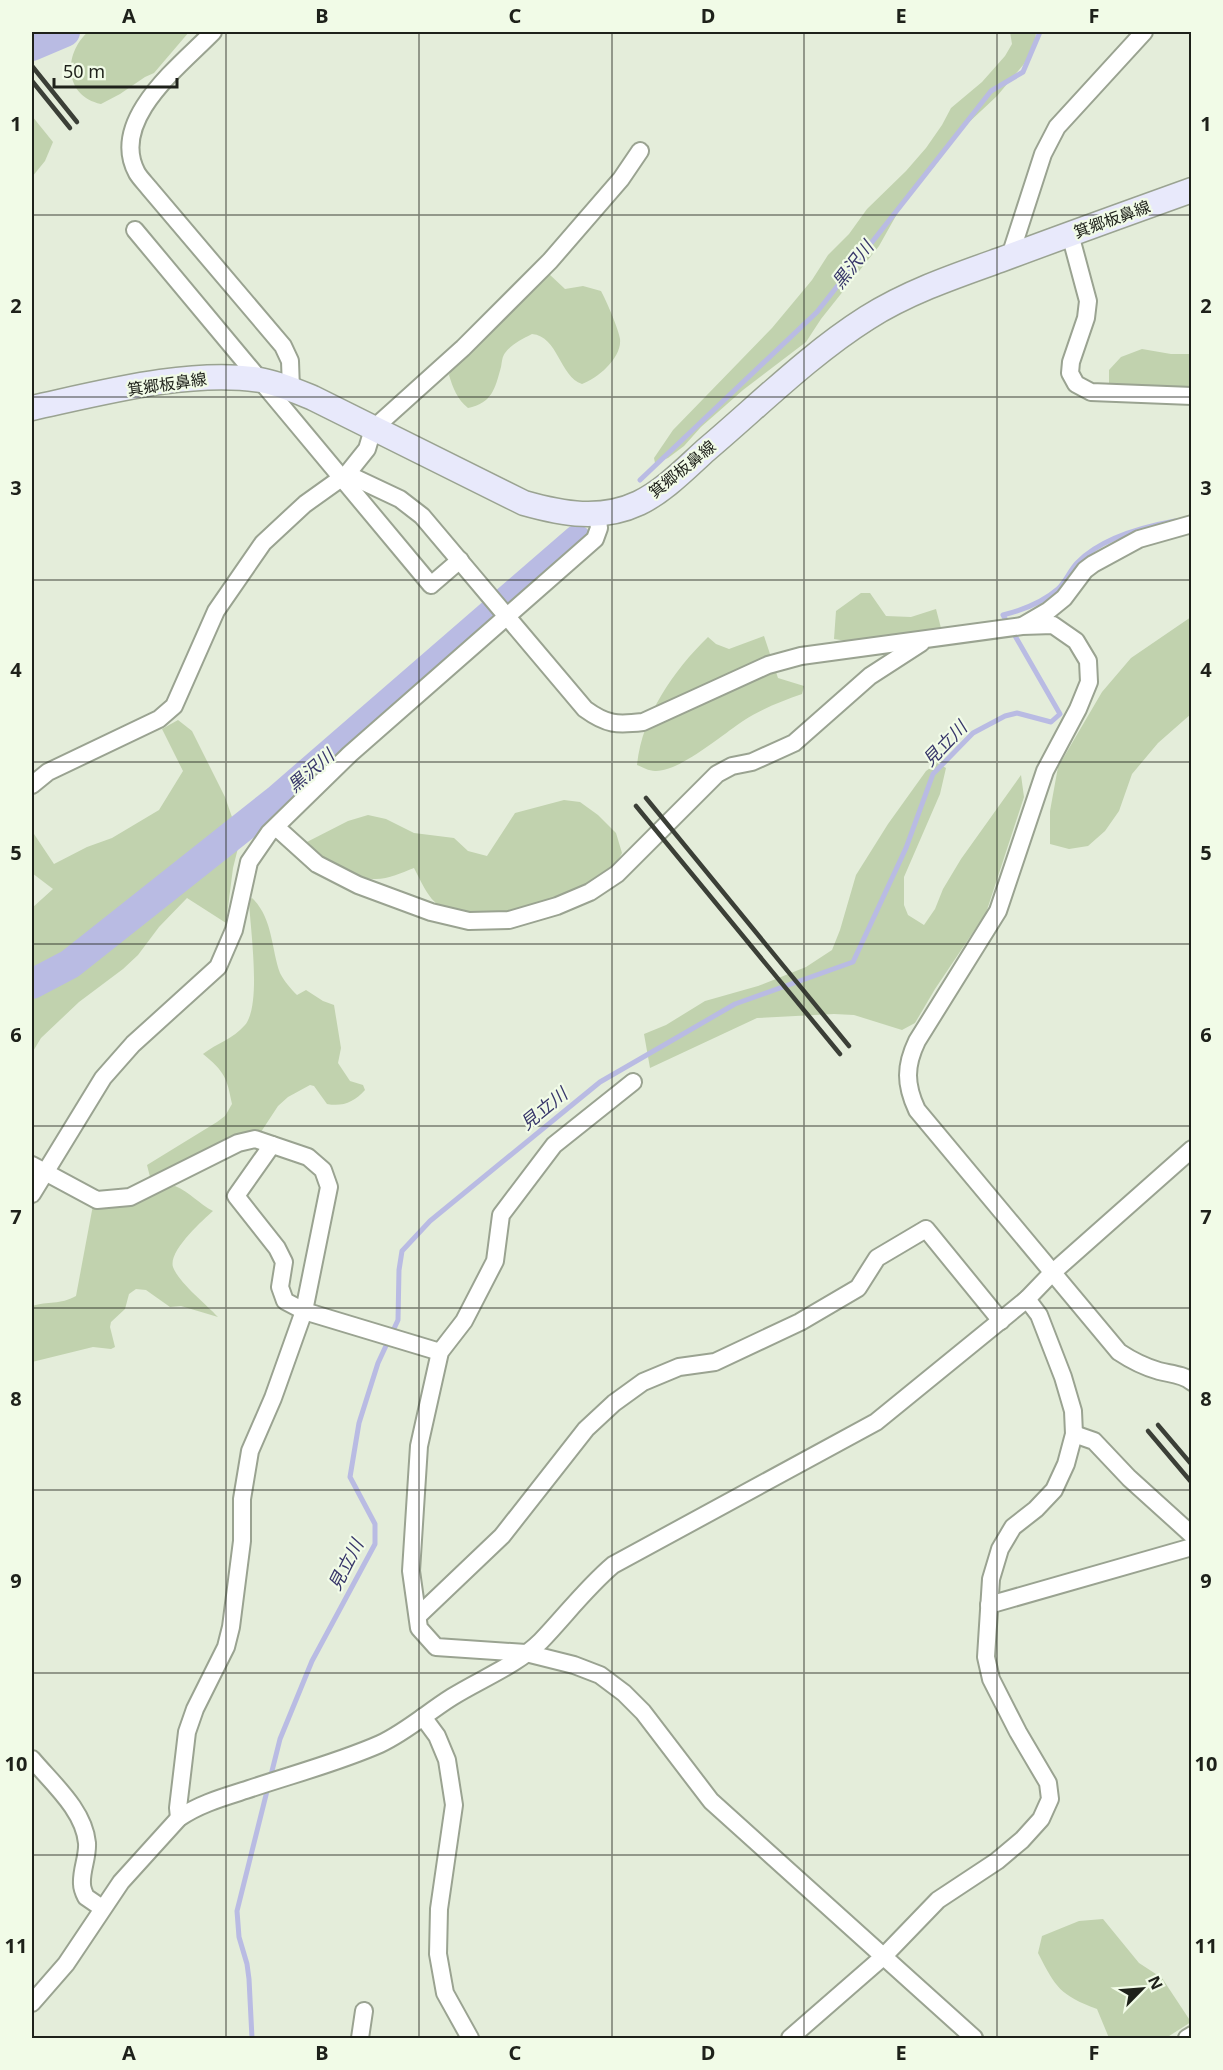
<svg xmlns="http://www.w3.org/2000/svg" width="1223" height="2070" font-family="'Noto Sans','Noto Sans JP',sans-serif">
  <style>
    .green { fill: #c1d2ae }
    .lines { fill: none; stroke-linecap: round; stroke-linejoin: round }
    .stream { stroke: #b9bbe3; stroke-width: 5 }
    .river { stroke: #b9bbe3; stroke-width: 30 }
    .minor-casing { stroke: #9aa391; stroke-width: 20 }
    .secondary-casing { stroke: #9aa391; stroke-width: 27 }
    .minor { stroke: #fff; stroke-width: 16 }
    .secondary { stroke: #e8e9fb; stroke-width: 24 }
    .rail { stroke: #3b3f37; stroke-width: 4.5 }
    .grid { fill: none; stroke: #1e211a; stroke-width: 1.5; stroke-opacity: 0.55 }
    .labels { text-anchor: middle; stroke-width: 4.5; stroke-linejoin: round; paint-order: stroke }
    .street-label { font-size: 16px; fill: #1e211a; stroke: #f1fbe7 }
    .water-label { font-size: 18px; font-style: italic; fill: #38376a; stroke: #f1fbe7 }
    .neatline { fill: none; stroke: #1e211a; stroke-width: 2 }
    .grid-label { font-size: 20px; text-anchor: middle; font-weight: bold; fill: #1e211a }
  </style>
  <rect width="100%" height="100%" fill="#e4edda"/>
  <g class="green">
    <path d="M88,32H189L154,73L145,77L120,94L101,104C64,96 63,54 88,32Z"/>
    <polygon points="1010,32 1036,32 1035,45 1024,64 997,96 966,125 933,168 911,189 879,246 821,319 806,342 743,390 701,427 684,446 668,458 655,463 654,458 673,430 772,328 812,280 828,255 849,234 867,209 906,171 926,148 942,125 951,108 982,82 1005,56 1012,44"/>
    <polygon points="32,116 53,142 45,161 32,177"/>
    <path d="M548,273L565,289L583,286L601,291C606,300 619,330 620,339C622,358 598,378 582,384C560,377 558,336 532,334C522,339 512,344 505,353C502,357 502,362 501,367C495,389 492,403 468,408C457,399 453,388 449,375L452,369Z"/>
    <polygon points="1142,349 1171,354 1191,354 1191,388 1109,386 1109,370 1121,357"/>
    <polygon points="861,593 870,593 886,616 911,617 936,609 941,628 847,641 834,639 836,611"/>
    <polygon points="1191,617 1191,714 1158,743 1132,774 1119,811 1105,831 1088,846 1069,849 1050,844 1050,811 1058,767 1102,692 1131,658"/>
    <path d="M764,636L778,678L804,686L802,694C782,701 761,709 743,721C722,735 679,772 655,771C649,771 642,767 637,765C642,716 673,671 708,637L716,644L729,649Z"/>
    <polygon points="178,720 192,731 225,797 240,840 233,868 226,923 187,898 159,927 138,955 123,969 79,1002 41,1038 32,1053 32,908 53,889 32,873 32,831 54,864 87,847 112,838 159,810 183,771 162,729"/>
    <polygon points="937,763 946,768 940,794 904,877 904,905 908,915 924,925 935,909 943,889 961,859 1021,775 1024,797 986,913 935,989 915,1023 902,1030 854,1015 834,1014 757,1018 650,1068 644,1034 666,1025 705,1001 758,986 806,967 832,950 840,930 856,875 888,824 926,771"/>
    <path d="M564,800L580,802L598,815L616,833L622,853C606,885 539,908 505,912C496,913 486,911 477,911C465,911 451,911 440,906C428,899 420,879 414,868C401,873 387,880 373,879C353,879 318,855 301,845L348,821L368,815L386,819L414,833L454,838L468,851L487,856L515,813Z"/>
    <path d="M252,898C273,918 271,948 280,973C284,981 291,989 297,995L306,990L323,1001L334,1005L341,1048L338,1063L350,1081L363,1085L365,1090C354,1102 343,1107 327,1104L314,1086L310,1085L288,1097L278,1106L259,1135L151,1181L147,1165L217,1122L225,1116L232,1104C227,1078 225,1072 203,1054C217,1043 233,1039 245,1025C262,1005 250,928 249,900Z"/>
    <path d="M175,1186C190,1192 199,1204 213,1211C203,1220 168,1251 173,1267C179,1283 206,1304 218,1317L181,1306L170,1307L146,1290L136,1289L129,1294L125,1309L111,1322L110,1327L115,1347L111,1349L93,1347L32,1362V1306C48,1301 60,1305 76,1296L93,1205Z"/>
    <path d="M1103,1919L1139,1963L1162,1978L1191,2022L1166,2038H1109L1097,2009C1060,1995 1056,1988 1038,1953L1042,1936L1079,1921Z"/>
  </g>
  <g class="lines">
    <g class="stream">
      <polyline points="640,480 817,312 991,91 1023,72 1040,32"/>
      <path d="M252,2038L249,1979L247,1964L239,1937L237,1911L280,1739L312,1661L375,1544V1524L350,1477L359,1423L378,1363L398,1320L399,1270L402,1251L430,1221L600,1082L735,1004L853,962L906,848L933,774L973,733L1005,716L1017,713L1051,722L1060,714L1003,615C1023,610 1042,603 1058,589C1066,582 1070,570 1077,563C1101,538 1142,527 1175,521"/>
    </g>
    <g class="river">
      <polyline points="32,46 65,32"/>
      <polyline points="32,984 70,964 277,800 577,540"/>
    </g>
    <defs>
      <g id="minor">
        <path d="M213,32C181,65 108,120 137,173C140,178 145,183 149,188L283,346L290,361L291,389"/>
        <polyline points="135,230 431,585 460,560"/>
        <polyline points="1070,234 1088,301 1086,318 1071,362 1070,373 1076,384 1091,392 1192,396"/>
        <polyline points="1010,256 1043,154 1057,127 1144,32"/>
        <path d="M347,474L400,499L422,516L585,709C607,725 617,725 643,722L768,665L801,656L1022,626L1053,625L1076,641L1088,661L1089,682L1078,709L1045,771L998,911L917,1041C905,1066 905,1084 917,1110L1119,1352C1131,1360 1145,1367 1159,1371C1170,1374 1183,1374 1192,1382"/>
        <polyline points="1024,625 1048,611 1064,598 1085,570 1093,564 1139,539 1192,524"/>
        <polyline points="32,785 48,772 159,719 174,706 216,611 263,543 305,504 347,474 367,449 373,429 463,348 550,261 621,179 640,151"/>
        <polyline points="276,827 317,864 358,885 431,912 469,921 509,920 557,906 590,892 617,874 717,774 732,766 752,762 794,743 870,676 921,643"/>
        <polyline points="633,1082 554,1145 501,1215 495,1261 464,1321 440,1352 419,1446 411,1571 419,1628 436,1647 526,1653 574,1665 600,1675 624,1693 643,1712 711,1801 974,2038"/>
        <polyline points="272,1145 236,1196 277,1248 284,1262 280,1287 285,1301 304,1311 440,1352"/>
        <polyline points="32,1165 97,1200 130,1197 238,1143 255,1139 308,1157 323,1170 329,1187 304,1311 273,1398 250,1451 242,1499 242,1541 231,1627 226,1647 195,1709 187,1732 178,1808 179,1818"/>
        <polyline points="32,1194 103,1078 133,1044 218,967 234,930 249,862 269,833 350,754 595,539 599,528 597,515"/>
        <polyline points="1074,1434 1094,1441 1129,1478 1192,1535"/>
        <polyline points="989,1605 1192,1547"/>
        <polyline points="418,1616 502,1536 586,1429 614,1403 643,1382 679,1367 715,1362 800,1322 858,1288 877,1258 926,1229 1001,1321"/>
        <polyline points="423,1717 437,1736 447,1760 454,1805 439,1909 438,1954 445,1993 470,2038"/>
        <path d="M32,1759C52,1783 84,1810 87,1843C88,1857 81,1870 82,1884C82,1888 84,1893 86,1897L102,1908"/>
        <path d="M32,2003L66,1964L121,1882L179,1818C199,1804 224,1797 246,1790C290,1775 337,1763 380,1744C406,1732 428,1712 452,1697C481,1679 517,1665 541,1641C565,1616 586,1588 613,1565L876,1422L1027,1299L1052,1273L1192,1149"/>
        <polyline points="360,2038 364,2011"/>
        <polyline points="790,2038 883,1957 938,1900 997,1861 1022,1840 1041,1819 1050,1799 1048,1783 1018,1732 991,1679 986,1657 991,1579 1000,1549 1013,1527 1036,1509 1054,1490 1066,1464 1074,1434 1073,1411 1063,1377 1039,1315 1027,1299"/>
        <polyline points="1187,2038 1192,2035"/>
      </g>
      <path id="secondary" d="M32,408C101,393 190,369 260,380C278,383 296,391 313,398L524,503C563,514 601,521 639,503C664,491 686,468 706,450C758,406 810,354 867,318C908,292 955,276 1000,260C1064,236 1128,213 1192,190"/>
    </defs>
    <use href="#minor" class="minor-casing"/>
    <use href="#secondary" class="secondary-casing"/>
    <use href="#minor" class="minor"/>
    <use href="#secondary" class="secondary"/>
    <g class="rail">
      <polyline points="32,66 77,122"/>
      <polyline points="32,81 70,128"/>
      <polyline points="646,798 849,1046"/>
      <polyline points="636,806 840,1054"/>
      <polyline points="1158,1425 1192,1465"/>
      <polyline points="1148,1431 1192,1483"/>
    </g>
  </g>
  <path class="grid" d="M226,32V2038M419,32V2038M612,32V2038M804,32V2038M997,32V2038M32,215H1192M32,397H1192M32,580H1192M32,762H1192M32,944H1192M32,1126H1192M32,1308H1192M32,1490H1192M32,1673H1192M32,1855H1192"/>
  <g class="labels">
    <g class="street-label">
      <text transform="translate(1112 219) rotate(-20)" y="6">箕郷板鼻線</text>
      <text transform="translate(167 384) rotate(-8)" y="6">箕郷板鼻線</text>
      <text transform="translate(682 469) rotate(-39)" y="6">箕郷板鼻線</text>
    </g>
    <g class="water-label">
      <text transform="translate(853 265) rotate(-52)" y="6">黒沢川</text>
      <text transform="translate(945 744) rotate(-46)" y="6">見立川</text>
      <text transform="translate(311 771) rotate(-41)" y="6">黒沢川</text>
      <text transform="translate(544 1109) rotate(-39)" y="6">見立川</text>
      <text transform="translate(346 1565) rotate(-63)" y="6">見立川</text>
    </g>
  </g>
  <rect width="1223" height="2070" fill="none" stroke="#f1fbe7" stroke-width="66"/>
  <g transform="translate(1142 1989) rotate(65)" stroke="#f1fbe7" stroke-width="4.5" paint-order="stroke">
  <path d="M0-4.5L10 22L0 15L-10 22Z" fill="#1e211a"/>
  <text y="-9" font-size="16" font-weight="bold" text-anchor="middle" fill="#1e211a">N</text>
  </g>
  <path d="M54 78v9h123v-9" fill="none" stroke="#1e211a" stroke-width="3"/>
  <text x="63" y="78" font-size="18" fill="#1e211a" stroke="#f1fbe7" stroke-width="4.5" paint-order="stroke">50 m</text>
  <rect x="33" y="33" width="1157" height="2004" class="neatline"/>
  <g class="grid-label">
    <text x="129" y="23">A</text>
    <text x="322" y="23">B</text>
    <text x="515" y="23">C</text>
    <text x="708" y="23">D</text>
    <text x="901" y="23">E</text>
    <text x="1094" y="23">F</text>
    <text x="16" y="131">1</text>
    <text x="1206" y="131">1</text>
    <text x="16" y="313">2</text>
    <text x="1206" y="313">2</text>
    <text x="16" y="495">3</text>
    <text x="1206" y="495">3</text>
    <text x="16" y="677">4</text>
    <text x="1206" y="677">4</text>
    <text x="16" y="860">5</text>
    <text x="1206" y="860">5</text>
    <text x="16" y="1042">6</text>
    <text x="1206" y="1042">6</text>
    <text x="16" y="1224">7</text>
    <text x="1206" y="1224">7</text>
    <text x="16" y="1406">8</text>
    <text x="1206" y="1406">8</text>
    <text x="16" y="1588">9</text>
    <text x="1206" y="1588">9</text>
    <text x="16" y="1771">10</text>
    <text x="1206" y="1771">10</text>
    <text x="16" y="1953">11</text>
    <text x="1206" y="1953">11</text>
    <text x="129" y="2060">A</text>
    <text x="322" y="2060">B</text>
    <text x="515" y="2060">C</text>
    <text x="708" y="2060">D</text>
    <text x="901" y="2060">E</text>
    <text x="1094" y="2060">F</text>
  </g>
</svg>
